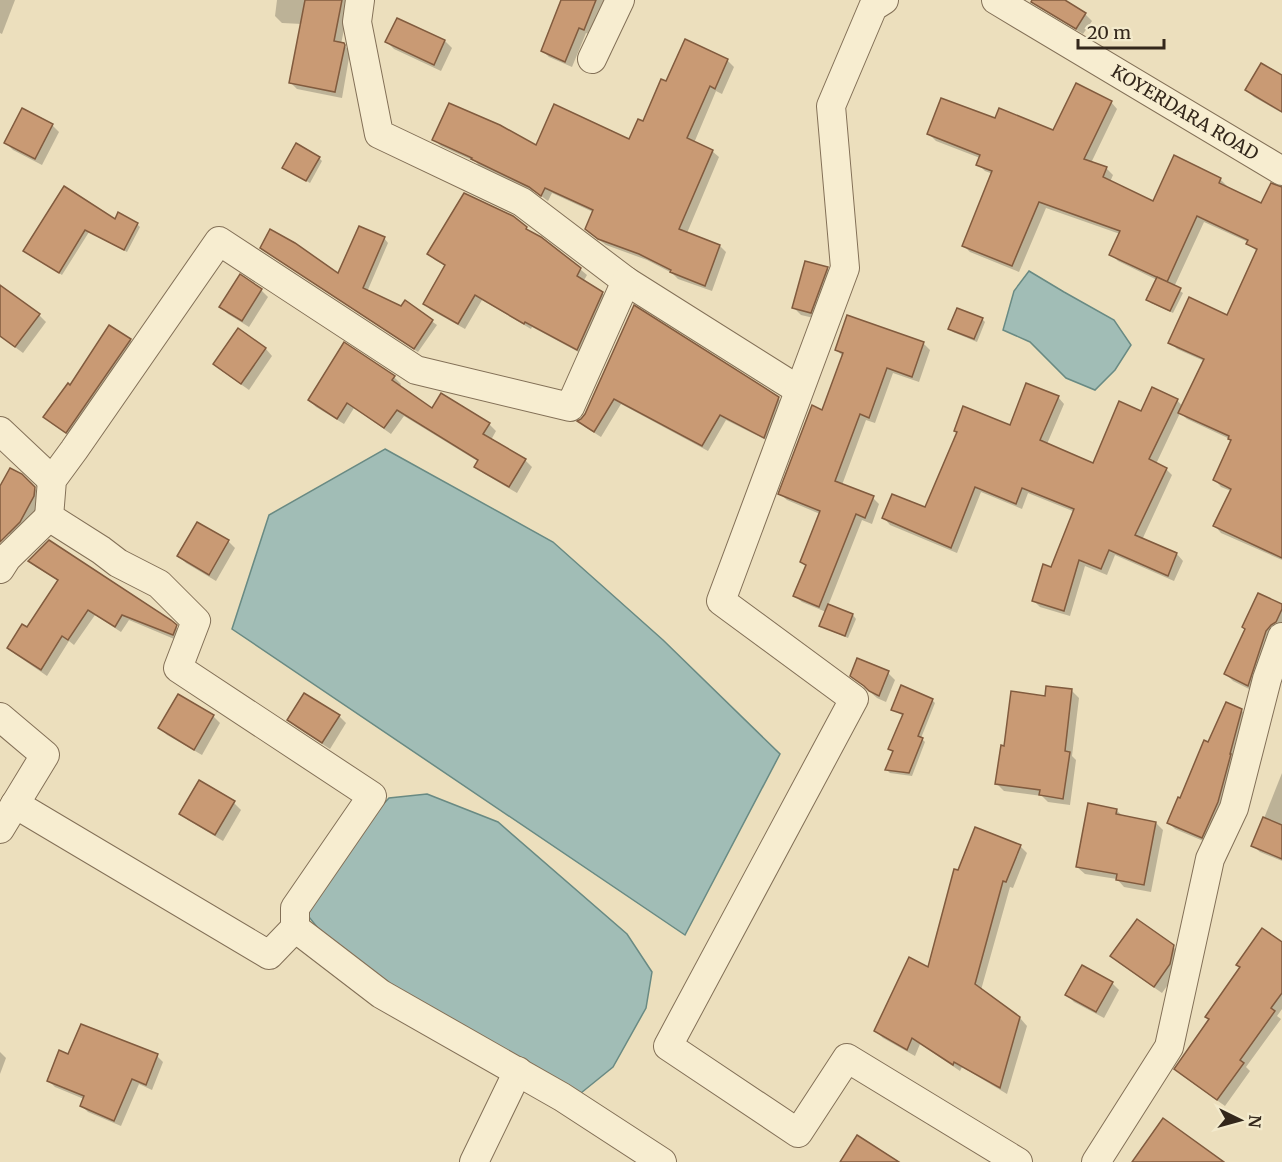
<svg xmlns="http://www.w3.org/2000/svg" width="1282" height="1162" font-family="Merriweather,serif">
  <style>
    .water { fill: #a1bdb6; stroke: #698a83; stroke-width: 1.5 }
    .shadow { fill: #0003 }
    .building { fill: #c99a74; stroke: #815b3e; stroke-width: 1.5 }
    .lines { fill: none; stroke-linecap: round; stroke-linejoin: round }
    .minor-casing { stroke: #837057; stroke-width: 30 }
    .minor { stroke: #f7edd0; stroke-width: 28 }
    .labels { text-anchor: middle; stroke-width: 5; stroke-linejoin: round; paint-order: stroke }
    .street-label { font-size: 18px; fill: #33271b; stroke: #f3eacc }
  </style>
  <rect width="100%" height="100%" fill="#ecdfbd"/>
  <g class="water">
    <polygon points="1029,271 1064,292 1114,320 1131,345 1115,370 1095,390 1066,378 1030,342 1003,330 1014,291"/>
    <polygon points="385,449 553,542 663,640 780,754 685,935 232,629 269,515"/>
    <polygon points="427,794 498,822 627,934 652,972 646,1008 613,1067 581,1093 528,1071 333,947 305,912 331,860 389,798"/>
  </g>
  <g class="shadow">
    <polygon points="0,0 15,0 2,34 0,33"/>
    <polygon points="277,0 350,0 341,44 344,45 350,52 342,98 297,89 290,82 302,24 282,23 275,16"/>
    <polygon points="563,0 604,0 591,35 586,33 572,67 549,57 543,51"/>
    <polygon points="1034,0 1062,0 1085,14 1092,21 1083,34 1040,8 1033,2"/>
    <polygon points="397,20 445,41 452,48 441,71 394,49 387,42"/>
    <polygon points="727,60 734,67 722,94 716,91 694,143 712,151 719,157 687,233 720,246 726,252 712,291 678,279 672,273 647,260 606,245 594,236 593,212 552,193 548,201 537,193 479,166 476,162 441,146 434,140 536,147 630,141 644,123 667,83"/>
    <polygon points="1282,77 1282,113 1254,97 1247,90"/>
    <polygon points="1111,102 1117,109 1091,163 1106,168 1113,175 1110,182 1153,203 1220,179 1227,186 1226,188 1262,205 1282,198 1282,560 1221,533 1215,526 1231,491 1221,487 1215,480 1232,440 1187,419 1180,413 1156,464 1166,469 1172,475 1142,540 1177,554 1183,561 1174,581 1115,555 1107,575 1085,566 1070,616 1040,607 1033,600 1052,569 1075,512 1028,493 1022,509 981,492 957,553 890,525 884,518 926,509 958,433 955,430 1010,427 1058,397 1064,404 1047,444 1094,465 1142,413 1177,400 1183,407 1204,361 1177,349 1170,342 1228,317 1258,252 1248,244 1248,242 1204,222 1174,287 1183,293 1173,313 1151,303 1148,299 1157,280 1118,261 1111,254 1120,234 1046,208 1019,272 970,252 963,245 993,174 985,171 978,164 980,158 936,141 929,134 996,120 1054,131"/>
    <polygon points="52,125 59,132 42,165 13,150 6,143"/>
    <polygon points="319,158 322,161 310,183 287,170"/>
    <polygon points="65,188 115,221 137,224 140,227 127,252 89,232 62,275 28,253"/>
    <polygon points="526,228 532,234 580,269 587,275 583,282 602,293 609,299 584,355 532,327 531,329 482,300 465,329 431,310 425,304 446,266 435,260 429,254"/>
    <polygon points="384,238 388,243 367,292 401,308 405,302 437,325 418,352 266,252 261,248 339,275"/>
    <polygon points="827,268 834,275 818,319 801,315 794,308"/>
    <polygon points="240,276 261,290 268,297 249,327 228,314 221,307"/>
    <polygon points="0,286 39,315 46,322 23,353 0,336"/>
    <polygon points="635,308 778,398 784,404 770,442 726,420 708,451 621,404 601,437 585,427 580,422 586,414"/>
    <polygon points="982,319 985,322 977,342 953,332 950,329"/>
    <polygon points="238,330 266,349 272,356 249,390 222,371 215,364"/>
    <polygon points="130,340 137,347 73,439 52,424 45,417 70,387"/>
    <polygon points="923,343 930,350 919,382 893,373 875,423 866,420 842,485 873,498 879,504 872,524 862,520 828,606 853,615 856,619 848,638 824,628 820,625 826,612 802,602 795,596 807,567 801,562 820,514 787,500 780,494 823,412 843,356 836,350"/>
    <polygon points="394,377 401,384 399,387 432,411 489,424 496,431 491,440 525,460 532,467 517,493 483,473 476,466 479,462 404,416 391,434 354,408 344,424 316,407 309,400"/>
    <polygon points="21,475 41,495 41,504 18,538 0,529 0,489"/>
    <polygon points="228,541 235,548 216,581 186,563 179,556"/>
    <polygon points="30,561 170,621 182,633 179,641 129,620 121,632 95,615 74,645 69,641 47,676 15,654 8,648 27,629 59,581 36,567"/>
    <polygon points="1282,606 1282,629 1255,692 1233,681 1226,674"/>
    <polygon points="858,660 888,673 895,680 886,702 877,698 859,682"/>
    <polygon points="1072,691 1079,698 1072,756 1076,760 1070,805 1048,802 1042,796 1004,791 997,784 1046,697"/>
    <polygon points="932,700 935,703 921,738 925,742 912,776 890,773 887,770 894,752 890,749 904,716 896,712 893,709"/>
    <polygon points="1241,710 1248,717 1208,843 1175,829 1169,823 1209,744"/>
    <polygon points="213,716 220,723 202,755 167,735 160,728"/>
    <polygon points="339,716 346,723 330,749 296,727 289,720"/>
    <polygon points="1282,773 1282,861 1260,852 1253,846"/>
    <polygon points="200,782 234,803 241,810 223,841 188,820 181,813"/>
    <polygon points="1116,810 1124,817 1156,823 1163,830 1151,892 1124,887 1117,879 1085,874 1077,867"/>
    <polygon points="1020,846 1027,853 1013,888 1010,887 981,990 1020,1018 1027,1026 1007,1094 962,1067 960,1071 920,1044 915,1056 883,1038 876,1031 929,969"/>
    <polygon points="1282,944 1282,1009 1277,1016 1281,1019 1246,1067 1250,1071 1225,1106 1183,1076 1176,1069 1210,1020"/>
    <polygon points="1173,947 1181,954 1177,972 1162,993 1119,963 1112,956"/>
    <polygon points="1112,983 1119,990 1104,1018 1074,1002 1067,995"/>
    <polygon points="0,1052 6,1058 0,1074"/>
    <polygon points="69,1056 157,1056 163,1062 152,1090 139,1084 121,1126 88,1112 81,1105 84,1099 55,1087 48,1080"/>
  </g>
  <g class="building">
    <polygon points="305,0 342,0 334,41 344,43 345,45 335,92 289,83"/>
    <polygon points="561,0 596,0 584,30 579,28 565,62 541,51"/>
    <polygon points="1032,0 1065,0 1086,13 1076,29 1031,2"/>
    <polygon points="397,18 445,40 434,65 385,42"/>
    <polygon points="685,39 728,59 715,89 710,86 687,138 713,150 679,229 720,245 705,286 670,272 671,270 639,254 598,239 585,229 593,210 545,188 541,196 529,187 471,159 472,158 432,140 449,103 500,125 536,145 554,104 629,139 638,119 643,121 661,79 666,81"/>
    <polygon points="1261,63 1282,75 1282,112 1245,90"/>
    <polygon points="1076,83 1112,101 1084,159 1107,167 1103,177 1153,201 1174,155 1221,178 1219,183 1261,203 1271,183 1282,187 1282,558 1213,526 1231,489 1213,480 1231,440 1228,439 1229,436 1178,413 1204,359 1168,343 1189,297 1227,315 1257,249 1246,244 1248,240 1197,216 1167,282 1109,255 1120,231 1039,202 1012,266 962,246 992,171 976,165 980,155 927,134 941,98 995,118 999,108 1053,130"/>
    <polygon points="22,108 53,124 35,159 4,143"/>
    <polygon points="296,143 320,157 306,181 282,168"/>
    <polygon points="64,186 115,219 118,212 138,223 124,250 85,230 59,273 23,251"/>
    <polygon points="464,193 513,216 527,227 526,229 541,237 581,268 577,276 603,292 577,350 525,322 524,324 475,295 458,324 423,304 445,265 427,254"/>
    <polygon points="359,226 385,237 363,288 401,306 405,300 433,320 414,349 260,248 270,229 295,243 338,273"/>
    <polygon points="805,261 828,267 811,313 792,308"/>
    <polygon points="240,274 262,289 242,321 219,307"/>
    <polygon points="1157,277 1181,288 1170,311 1146,300"/>
    <polygon points="0,285 40,314 15,347 0,336"/>
    <polygon points="634,305 779,397 764,438 720,415 702,446 614,399 594,432 577,421 581,419 585,414"/>
    <polygon points="957,308 983,318 974,339 948,329"/>
    <polygon points="847,315 924,342 912,377 887,368 869,418 860,414 835,481 874,496 865,518 856,514 819,607 793,596 806,565 800,562 820,511 778,494 812,405 822,410 843,353 835,350"/>
    <polygon points="109,325 131,339 66,433 43,417 68,383 70,385"/>
    <polygon points="238,328 266,348 241,384 213,364"/>
    <polygon points="344,342 395,376 392,380 432,408 441,393 490,423 483,434 526,459 509,487 474,467 478,460 397,410 384,428 347,403 337,419 308,400"/>
    <polygon points="1026,383 1059,396 1040,440 1093,463 1119,401 1141,411 1152,387 1178,399 1149,459 1167,468 1135,535 1177,553 1168,576 1109,550 1101,569 1079,560 1064,611 1032,601 1043,564 1051,567 1074,509 1022,488 1016,504 975,487 951,548 882,518 892,494 925,507 957,432 954,431 963,406 1010,425"/>
    <polygon points="10,468 22,474 35,487 34,496 20,522 0,542 0,486"/>
    <polygon points="197,522 229,540 209,575 177,556"/>
    <polygon points="49,540 171,620 177,625 173,635 122,615 115,627 88,610 68,640 62,636 41,670 7,648 22,624 27,627 58,580 28,561"/>
    <polygon points="1258,593 1282,604 1282,609 1276,622 1271,625 1266,631 1248,686 1224,674 1245,629 1242,627"/>
    <polygon points="828,604 853,614 845,636 819,626"/>
    <polygon points="857,658 889,671 879,696 869,691 864,686 850,676"/>
    <polygon points="901,685 933,699 918,736 923,738 909,773 885,770 893,751 888,749 903,714 891,710"/>
    <polygon points="1046,686 1072,689 1065,751 1070,752 1063,799 1039,795 1040,790 995,784 1001,745 1004,746 1011,691 1045,696"/>
    <polygon points="304,693 340,715 322,743 287,720"/>
    <polygon points="178,694 214,715 194,750 158,728"/>
    <polygon points="1226,702 1242,709 1230,754 1231,754 1218,802 1202,838 1167,823 1178,797 1180,798 1204,740 1208,742"/>
    <polygon points="199,780 235,801 215,835 179,814"/>
    <polygon points="1088,803 1117,809 1116,814 1156,822 1144,885 1116,880 1117,874 1076,867"/>
    <polygon points="1263,817 1282,825 1282,859 1251,846"/>
    <polygon points="975,827 1021,845 1006,882 1003,881 975,984 1020,1017 1000,1088 954,1062 953,1065 912,1038 907,1050 874,1031 909,957 928,967 954,869 958,870"/>
    <polygon points="1137,919 1174,945 1170,964 1154,987 1110,956"/>
    <polygon points="1262,928 1282,942 1282,993 1271,1008 1275,1011 1240,1060 1244,1063 1217,1100 1174,1069 1209,1019 1205,1017 1240,967 1236,965"/>
    <polygon points="1082,965 1113,982 1096,1012 1065,995"/>
    <polygon points="81,1024 158,1054 146,1085 132,1079 114,1121 80,1106 84,1096 47,1081 59,1050 68,1054"/>
    <polygon points="1163,1118 1224,1162 1132,1162"/>
    <polygon points="857,1135 899,1162 840,1162"/>
  </g>
  <g class="lines">
    <defs>
      <g id="minor">
        <polyline points="360,0 357,22 379,134 522,202 626,281 799,390"/>
        <polyline points="884,0 873,7 831,106 845,268 721,601 854,699 668,1046 798,1133 847,1058 1018,1162"/>
        <path id="s1" d="M996,0L1282,171"/>
        <polyline points="592,59 620,0"/>
        <polyline points="0,431 52,480"/>
        <polyline points="0,569 7,558 49,517"/>
        <polyline points="0,717 45,755 0,829"/>
        <polyline points="15,804 269,955 295,928 295,908 372,796 178,668 196,621 159,584 118,563 101,550 49,517 52,480 74,450 219,241 416,370 570,407 626,281"/>
        <polyline points="295,928 381,994 562,1097 662,1162"/>
        <polyline points="474,1162 518,1071"/>
        <polyline points="1096,1162 1169,1047 1210,859 1234,808 1267,679 1282,637"/>
      </g>
    </defs>
    <use href="#minor" class="minor-casing"/>
    <use href="#minor" class="minor"/>
  </g>
  <g class="labels">
    <g class="street-label">
      <text dy="6" stroke="none"><textPath href="#s1" startOffset="220">KOYERDARA ROAD</textPath></text>
    </g>
  </g>
  <g transform="translate(1240 1120) rotate(95)" stroke="#f3eacc" stroke-width="4.5" paint-order="stroke">
  <path d="M0-4.5L10 22L0 15L-10 22Z" fill="#33271b"/>
  <text y="-9" font-size="16" font-weight="bold" text-anchor="middle" fill="#33271b">N</text>
  </g>
  <path d="M1078 39v9h86v-9" fill="none" stroke="#33271b" stroke-width="3"/>
  <text x="1087" y="39" font-size="18" fill="#33271b" stroke="#f3eacc" stroke-width="4.5" paint-order="stroke">20 m</text>
</svg>
